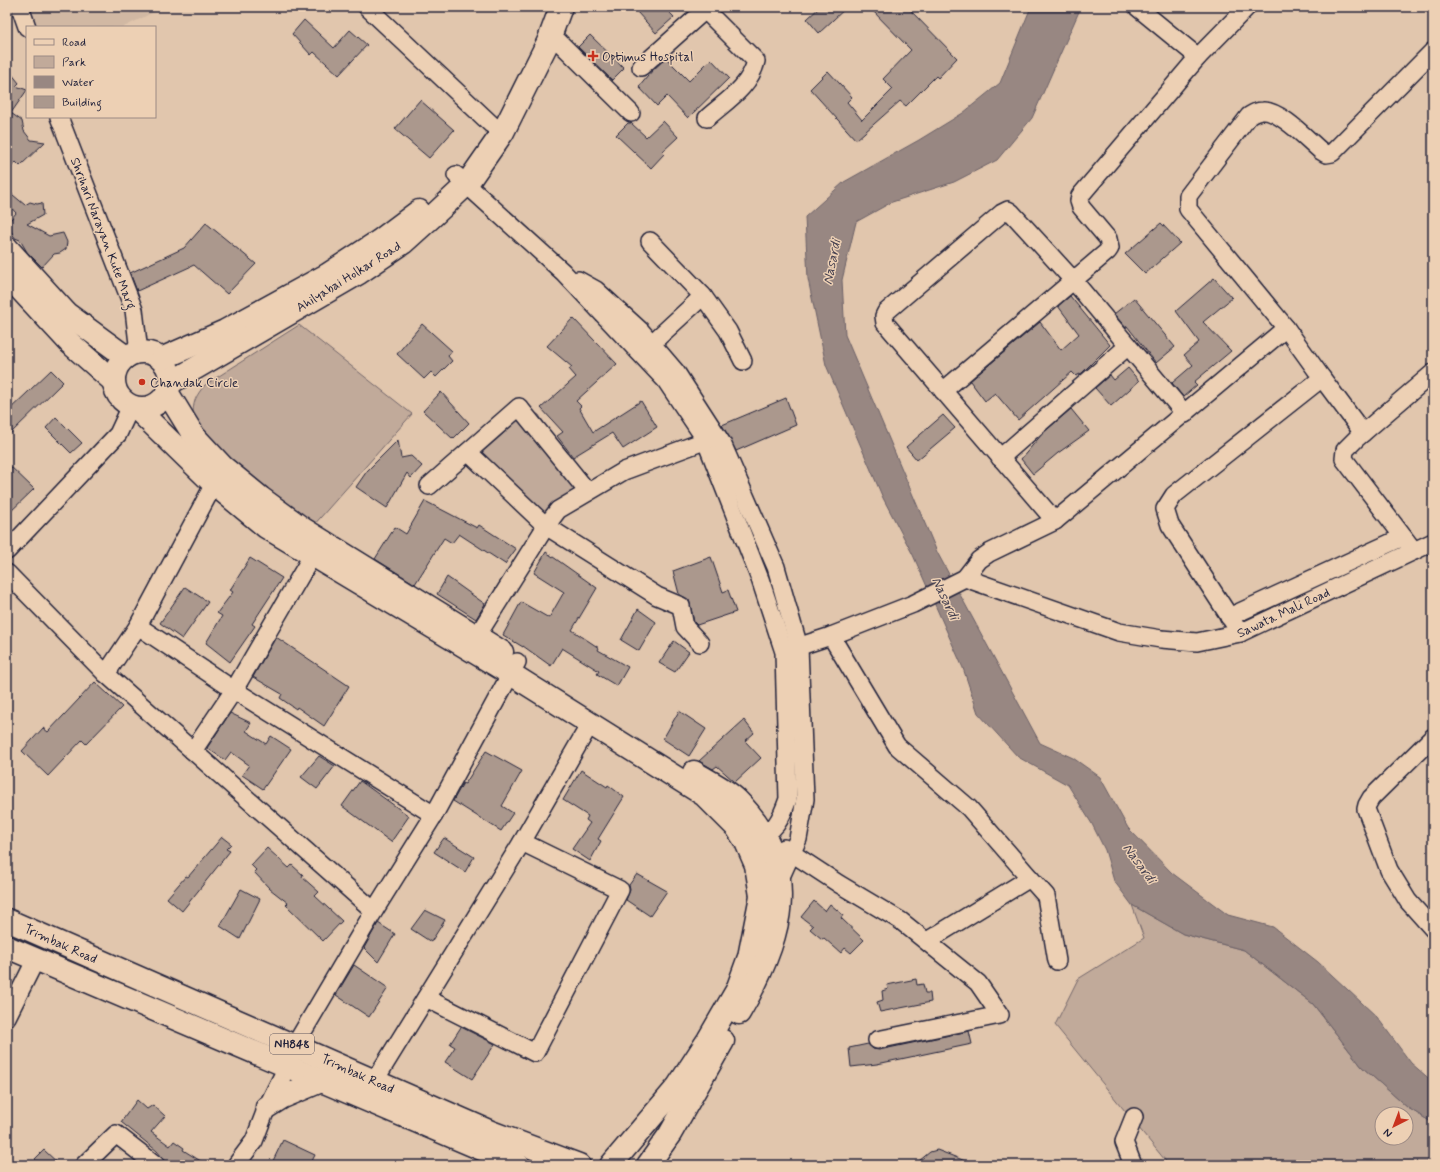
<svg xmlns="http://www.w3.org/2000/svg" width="1440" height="1172" font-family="Mynerve,sans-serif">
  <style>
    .built { fill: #d1b8a3 }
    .green { fill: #c1aa9a; stroke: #72666a; fill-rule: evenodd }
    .water { fill: #988782; stroke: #695f66 }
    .building { fill: #ab988d; stroke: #22223b }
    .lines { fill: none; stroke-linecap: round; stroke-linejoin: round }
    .minor-casing { stroke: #22223b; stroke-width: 20 }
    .major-casing { stroke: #22223b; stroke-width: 25 }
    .highway-casing { stroke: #22223b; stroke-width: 25 }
    .minor { stroke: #edd0b4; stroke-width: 17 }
    .major { stroke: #edd0b4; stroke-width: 22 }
    .highway { stroke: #edd0b4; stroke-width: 22 }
    .poi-dot { fill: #c8321e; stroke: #edd0b4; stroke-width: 1.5 }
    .labels { text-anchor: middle; stroke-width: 3; stroke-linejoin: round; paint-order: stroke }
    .shield { fill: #edd0b4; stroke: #5f565f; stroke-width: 1 }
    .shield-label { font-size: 12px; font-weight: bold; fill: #22223b }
    .poi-label { font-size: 13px; fill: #22223b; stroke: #edd0b4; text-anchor: start }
    .street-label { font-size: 13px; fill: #22223b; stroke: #edd0b4 }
    .water-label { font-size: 14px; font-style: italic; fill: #454050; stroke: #edd0b4 }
  </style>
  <rect width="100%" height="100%" fill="#e1c6ad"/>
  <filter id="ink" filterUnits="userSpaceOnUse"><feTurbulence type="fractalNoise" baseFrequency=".025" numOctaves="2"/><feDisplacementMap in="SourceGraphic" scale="8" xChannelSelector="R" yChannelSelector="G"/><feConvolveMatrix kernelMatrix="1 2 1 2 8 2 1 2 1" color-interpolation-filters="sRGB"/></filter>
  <g filter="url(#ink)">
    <polygon class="built" points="24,7 164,7 124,27 33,27"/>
    <g class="green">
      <path d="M299,325L412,414L313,526L236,465L193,422C193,404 193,399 205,385Z"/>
      <polygon points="521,405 539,415 550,433 577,493 539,517 478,456 503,434"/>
      <path d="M1132,905L1183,934L1244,950L1313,1004L1362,1067L1408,1108L1433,1123V1165H1169L1055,1025L1078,979L1144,938ZM1382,1114H1406V1138H1382Z"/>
    </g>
    <polygon class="water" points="1031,7 1081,7 1032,118 997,160 954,182 892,202 856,222 842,280 845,335 937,552 1040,743 1073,758 1100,777 1128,828 1172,873 1228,915 1273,927 1318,962 1377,1017 1411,1063 1433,1082 1433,1123 1408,1108 1362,1067 1313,1004 1244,950 1183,934 1132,905 1114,881 1105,850 1092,824 1068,785 1018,757 978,713 963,668 913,555 883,498 826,365 808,279 805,217 844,182 919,140 963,113 1000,83"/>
    <g class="building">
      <polygon points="641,7 664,7 674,17 656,33 637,12"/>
      <polygon points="820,7 847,7 819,33 807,19"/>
      <polygon points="869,7 907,7 957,58 938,78 936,76 906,106 900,101 856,140 810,89 828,71 852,97 847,102 862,120 893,89 883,79 911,50"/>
      <polygon points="304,20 334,48 350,30 367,45 339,75 314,52 311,55 292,34"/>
      <polygon points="590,35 624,68 612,80 578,47"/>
      <polygon points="666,58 689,81 711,59 729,78 688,118 667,96 657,106 639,87 652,71"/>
      <polygon points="7,68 19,83 16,86 27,90 11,113 22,121 24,131 31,140 45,142 20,166 16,162 7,171"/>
      <polygon points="420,100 454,130 429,158 395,129"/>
      <polygon points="663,121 678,137 662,152 664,154 651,168 616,135 628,123 631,123 646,137"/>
      <polygon points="7,190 25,205 30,202 37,204 42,203 43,215 27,224 49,236 63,233 67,242 66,249 60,253 54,254 42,267 27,252 20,240 15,238 7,224 16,213 7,203"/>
      <polygon points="206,223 256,264 227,294 194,265 137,291 130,273 184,248"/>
      <polygon points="1161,223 1180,243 1145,274 1125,254"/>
      <polygon points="1214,278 1232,298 1203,322 1231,351 1194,382 1197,385 1183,397 1172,383 1193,365 1184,355 1199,342 1176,311"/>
      <polygon points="1070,296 1110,345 1082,373 1076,376 1072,372 1018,420 995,393 985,401 970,381 1040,322 1061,350 1079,334 1058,306"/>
      <polygon points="1134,298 1175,347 1156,363 1127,326 1126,328 1114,314"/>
      <polygon points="573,318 617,364 576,401 581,406 579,408 593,432 641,401 657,427 623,449 612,433 573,457 557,436 563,432 541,408 576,377 569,369 572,367 547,346"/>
      <polygon points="422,324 452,351 448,356 452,361 436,377 431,372 424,379 397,354"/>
      <polygon points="1128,368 1139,381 1111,406 1095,388 1110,375 1114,380"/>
      <polygon points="51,370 63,382 7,437 7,412"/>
      <polygon points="441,392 469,423 453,439 423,411"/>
      <polygon points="786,398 796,425 736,451 722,425"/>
      <polygon points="1071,409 1089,431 1058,453 1033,474 1021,459 1043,433"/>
      <polygon points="943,415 955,428 917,460 906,447"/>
      <polygon points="56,417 82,443 71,453 46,428"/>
      <polygon points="398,440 401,458 411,456 422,466 411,478 407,473 387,508 356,487 367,471"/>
      <polygon points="7,463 34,489 7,515"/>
      <polygon points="425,501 477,528 479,525 516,549 505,564 459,534 452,543 444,538 415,584 375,559 395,527 406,534"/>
      <polygon points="546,552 597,588 572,630 599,648 598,650 628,667 617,686 597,674 599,671 562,648 551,666 523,646 523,647 503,635 521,602 549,618 564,592 534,573"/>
      <polygon points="711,557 723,592 728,590 736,612 697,625 694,622 689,600 679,594 673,571"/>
      <polygon points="250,558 282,578 252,624 255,626 230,662 206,643 222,616 217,613 233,592 230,590"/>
      <polygon points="447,577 485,604 476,619 437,594"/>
      <polygon points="185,587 208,602 182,639 160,623"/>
      <polygon points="638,609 656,622 639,651 621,640"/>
      <polygon points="276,637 349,686 324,726 297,707 296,709 280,698 282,694 253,677"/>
      <polygon points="674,641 689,652 675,672 659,663"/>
      <polygon points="95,682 122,707 86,744 82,740 48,776 22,751 43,728 48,732"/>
      <polygon points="679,711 706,729 689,756 663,739"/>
      <polygon points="230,713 251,723 246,731 266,744 271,736 291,749 263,789 242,775 249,765 231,752 225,760 207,748"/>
      <polygon points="744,720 754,733 745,741 761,758 735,782 717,766 713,769 699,761"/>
      <polygon points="486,751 522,771 502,806 513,813 501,831 453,801 463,783 465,784"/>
      <polygon points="319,756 335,766 317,789 301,777"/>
      <polygon points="581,770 607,787 608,785 624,797 598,839 601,841 590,861 572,849 590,823 586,820 588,816 563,800"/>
      <polygon points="360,781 409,816 391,842 342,806"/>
      <polygon points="222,837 231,844 226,849 230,851 182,911 167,898 186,876 188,877"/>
      <polygon points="444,838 474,857 465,872 434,852"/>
      <polygon points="267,848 289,868 292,865 303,875 302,877 319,892 315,896 342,921 323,941 286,905 288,903 270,889 254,872 256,870 251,865"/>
      <polygon points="637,874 667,891 650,916 626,900 630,890 629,885"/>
      <polygon points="241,889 260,899 240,939 220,926"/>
      <polygon points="814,901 825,911 830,904 843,915 841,918 864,940 851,953 845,948 841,953 824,938 822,939 810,929 813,926 801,917"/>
      <polygon points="425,910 445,920 431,942 411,929"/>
      <polygon points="378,923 395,934 378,962 364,948"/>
      <polygon points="354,965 388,988 369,1017 336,995"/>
      <polygon points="916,979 917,985 923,984 925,993 930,993 931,1002 880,1012 877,1002 883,1000 882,991 888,989 887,985"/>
      <polygon points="461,1027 495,1044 472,1079 445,1062 455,1047 450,1044"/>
      <polygon points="969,1031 972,1044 877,1064 851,1067 849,1048 868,1044 873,1049 879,1050"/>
      <polygon points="137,1100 147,1109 153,1105 165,1116 151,1132 170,1146 174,1141 184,1148 183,1150 207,1165 166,1165 165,1161 157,1151 121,1122"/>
      <polygon points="283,1140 315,1155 310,1165 271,1165"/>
      <polygon points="44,1150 60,1165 41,1165 35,1159"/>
      <polygon points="937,1150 973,1164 973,1165 914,1165 930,1152"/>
    </g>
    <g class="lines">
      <defs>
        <g id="minor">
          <polyline points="20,7 27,27"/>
          <polyline points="367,7 491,124 503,132"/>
          <path d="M702,7L756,61C750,87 726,101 707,118"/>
          <polyline points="1137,7 1198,57"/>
          <polyline points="551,34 631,113"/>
          <polyline points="641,67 705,10"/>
          <polyline points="59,117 134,310 139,352"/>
          <path d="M456,175L563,272L666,381L705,439L760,579L784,652L788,799C781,819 775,833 753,840"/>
          <polyline points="650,241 703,296 652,343"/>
          <polyline points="578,280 596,290 641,331 676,372 722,443 776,567 799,647 805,799 798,839 779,881"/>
          <polyline points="703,296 728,331 743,361"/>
          <polyline points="1322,378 1363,433"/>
          <polyline points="943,391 1108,251 1110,248 1108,239 1081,207 1079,201 1080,196 1198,57 1247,7"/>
          <polyline points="468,452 546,526 657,596 681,606 685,627 700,643"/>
          <polyline points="1000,458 1128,346"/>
          <polyline points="429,486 519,407 588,492"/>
          <polyline points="1055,521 885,323 884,316 886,312 1002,213 1008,210 1011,212 1073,280 1185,414"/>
          <polyline points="7,551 118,434 131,406"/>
          <polyline points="1414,551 1344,459 1345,450 1357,438 1433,373"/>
          <polyline points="7,573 106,674 374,911"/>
          <polyline points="965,578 1119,632 1161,639 1197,642 1240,633 1433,542"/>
          <polyline points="1229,617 1403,537"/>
          <polyline points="138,626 234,690 434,815"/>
          <path d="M1240,633L1170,525L1165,509L1174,495L1322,378L1286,328L1188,209V196L1249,116C1254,113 1257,111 1263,111C1280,110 1308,140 1321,151L1326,154L1332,153L1433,51"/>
          <polyline points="477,636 546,526 558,510 624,471 715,437"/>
          <polyline points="831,636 897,746 969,808 1030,878 927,941"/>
          <polyline points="788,650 831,636 913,604 965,578 979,560 989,553 1055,521 1286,328"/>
          <polyline points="106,674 138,626 214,484"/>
          <polyline points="1433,737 1371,798 1367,805 1366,809 1389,870 1408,901 1433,929"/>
          <polyline points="193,751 234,690 312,556"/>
          <polyline points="784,848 839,884 901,921 978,983 1000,1015 877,1040"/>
          <polyline points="1030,878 1046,896 1057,961"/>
          <polyline points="426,998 535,1053 620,890 522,842"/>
          <polyline points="7,1017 36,959"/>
          <polyline points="375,1080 522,842 590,724"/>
          <polyline points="84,1165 116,1134 156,1165"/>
          <polyline points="236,1165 254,1141 267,1107 287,1067 295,1045 374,911 434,815 517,662"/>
          <polyline points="1133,1165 1124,1142 1134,1117"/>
        </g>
        <g id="major">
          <polyline points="7,248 66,313 126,357"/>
          <polyline points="7,275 70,343 113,381"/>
          <circle cx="142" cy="380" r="28"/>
          <polyline points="161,359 225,331 327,275 379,241 419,211"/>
          <polyline points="170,383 359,273 403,243 434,215 466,185 503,132 548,42 561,7"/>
          <polyline points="167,392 194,436 223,467 261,498 302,528 502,652"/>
          <polyline points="136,408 214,484 266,527 511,674 704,795 737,828 746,842 756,865 761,896 749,957 737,990 708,1040 678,1086 611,1165"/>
          <path d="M694,772C708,781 726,789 737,800C805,868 782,940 739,1013"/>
          <polyline points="648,1165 670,1134 723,1041"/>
        </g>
        <g id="highway">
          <polyline points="7,920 491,1132 579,1165"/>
          <polyline points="7,947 519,1165"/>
          <polyline points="267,1107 283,1097 321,1081"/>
        </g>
      </defs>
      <use href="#minor" class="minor-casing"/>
      <use href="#major" class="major-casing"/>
      <use href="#highway" class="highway-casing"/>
      <use href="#minor" class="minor"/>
      <use href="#major" class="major"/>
      <use href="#highway" class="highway"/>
    </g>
  </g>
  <g class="poi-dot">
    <path d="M591 50h4v4h4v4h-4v4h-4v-4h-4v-4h4z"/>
    <circle cx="142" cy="382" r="4"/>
  </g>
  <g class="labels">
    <rect class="shield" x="270" y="1034" width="44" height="20" rx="3"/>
    <g class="shield-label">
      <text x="292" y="1048">NH848</text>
    </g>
    <g class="poi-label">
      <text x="602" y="61">Optimus Hospital</text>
      <text x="150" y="387">Chandak Circle</text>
    </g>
    <g class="street-label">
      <text transform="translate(104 233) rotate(69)" y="5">Shrihari Narayan Kute Marg</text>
      <text transform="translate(348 276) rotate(-32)" y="5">Ahilyabai Holkar Road</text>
      <text transform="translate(1283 612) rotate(-25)" y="5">Sawata Mali Road</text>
      <text transform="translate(61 943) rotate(24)" y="5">Trimbak Road</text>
      <text transform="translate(358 1073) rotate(24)" y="5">Trimbak Road</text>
    </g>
    <g class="water-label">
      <text transform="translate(831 262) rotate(-79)" y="5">Nasardi</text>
      <text transform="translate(946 598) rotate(65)" y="5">Nasardi</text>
      <text transform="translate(1140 863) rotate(54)" y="5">Nasardi</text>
    </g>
  </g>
  <rect width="1440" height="1172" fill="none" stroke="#edd0b4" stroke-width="24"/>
  <rect x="12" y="12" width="1416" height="1148" fill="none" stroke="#22223b" stroke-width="1.5" filter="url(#ink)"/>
  <rect x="26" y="26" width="130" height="92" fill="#edd0b4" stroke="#9c8a84"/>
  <rect x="34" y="39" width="20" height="6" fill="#edd0b4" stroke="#9c8a84"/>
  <text x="62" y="46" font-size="12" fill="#22223b">Road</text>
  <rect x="34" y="56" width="20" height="12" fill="#c1aa9a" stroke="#9c8a84"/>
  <text x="62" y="66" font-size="12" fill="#22223b">Park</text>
  <rect x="34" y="76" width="20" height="12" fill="#988782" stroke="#9c8a84"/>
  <text x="62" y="86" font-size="12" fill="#22223b">Water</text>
  <rect x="34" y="96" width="20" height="12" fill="#ab988d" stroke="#9c8a84"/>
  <text x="62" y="106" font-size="12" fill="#22223b">Building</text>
  <g transform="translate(1394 1126) rotate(222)"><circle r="19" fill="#edd0b4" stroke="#9c8a84"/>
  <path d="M0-3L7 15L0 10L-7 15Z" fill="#c8321e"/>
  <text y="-6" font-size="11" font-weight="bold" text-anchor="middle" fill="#22223b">N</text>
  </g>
</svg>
